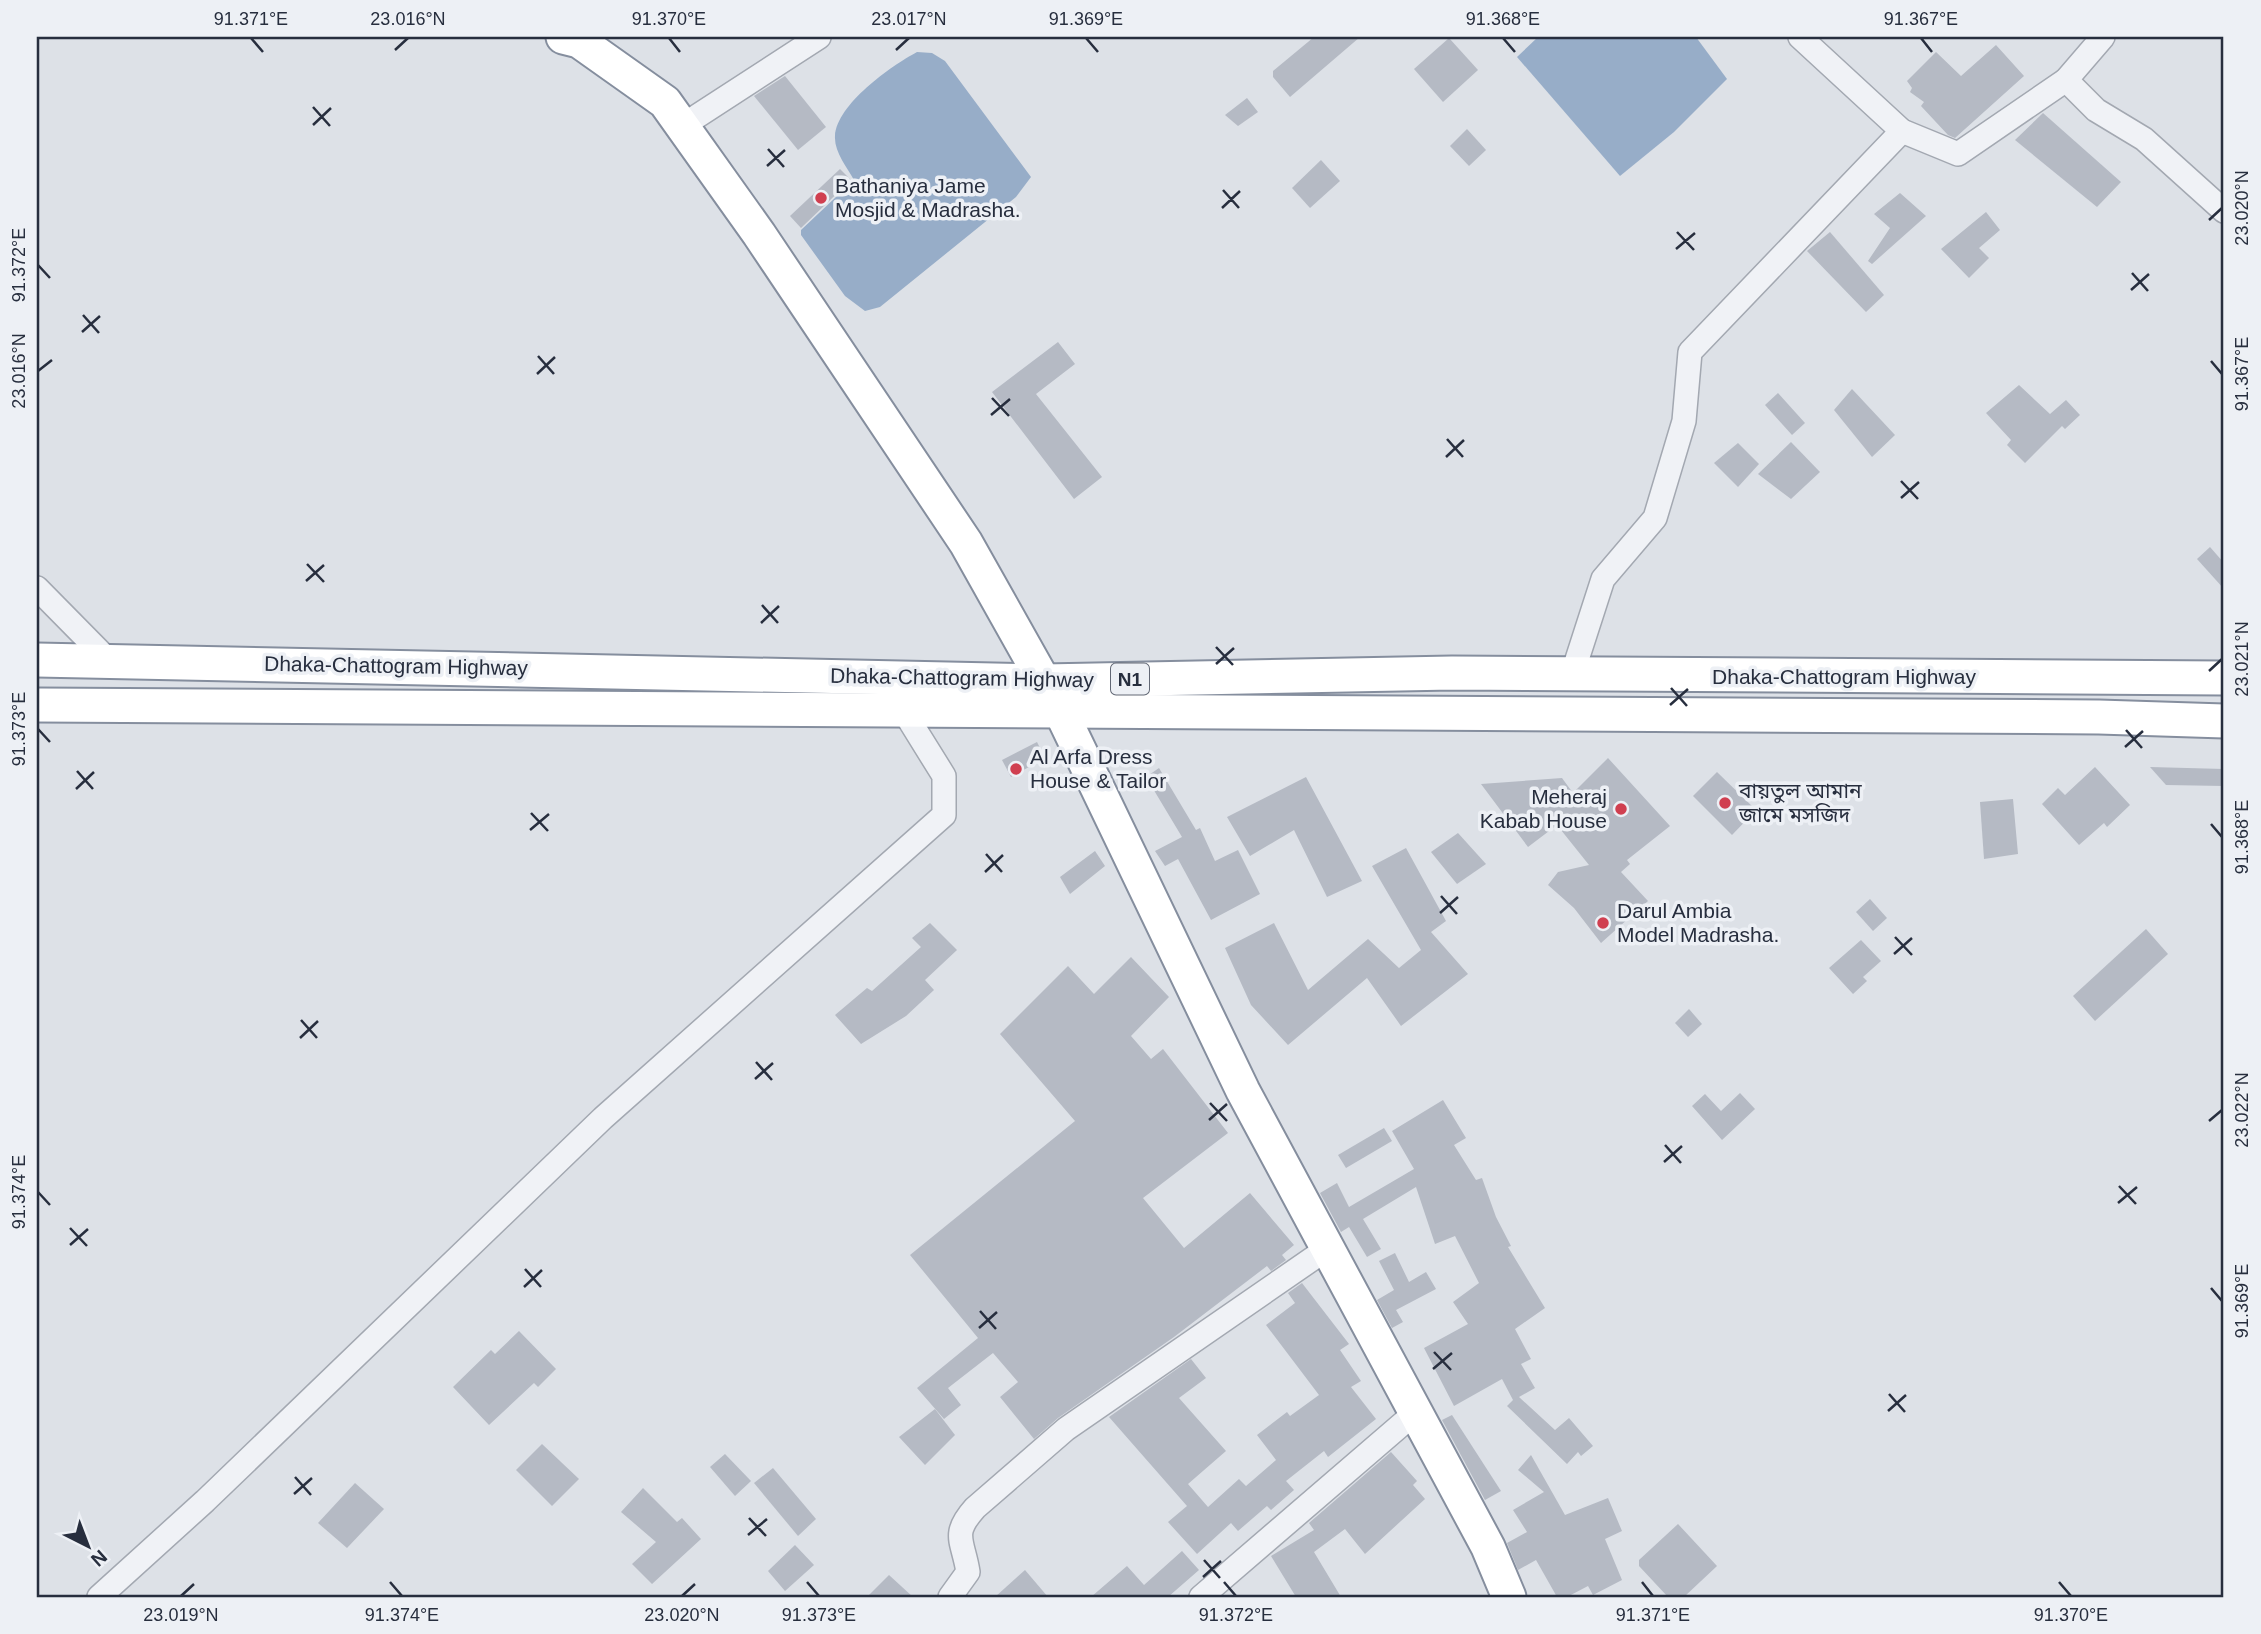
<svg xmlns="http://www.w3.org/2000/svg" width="2261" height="1634" font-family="Helvetica,'Noto Sans Bengali',sans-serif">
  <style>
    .water { fill: #97adc8 }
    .building { fill: #b5bac4 }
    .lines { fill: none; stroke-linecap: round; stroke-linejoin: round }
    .minor-casing { stroke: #a3a8b1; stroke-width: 26 }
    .highway-casing { stroke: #858e9e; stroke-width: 37 }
    .minor { stroke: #f0f2f6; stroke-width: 23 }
    .highway { stroke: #fff; stroke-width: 33 }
    .ticks { fill: none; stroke: #272e3e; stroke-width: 2.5 }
    .poi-dot { fill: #d03f50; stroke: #edf0f5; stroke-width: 2.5 }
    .labels { text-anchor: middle; stroke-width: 7; stroke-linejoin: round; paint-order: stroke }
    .shield { fill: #edf0f5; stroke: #626875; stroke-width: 2 }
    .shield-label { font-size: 19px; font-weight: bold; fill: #272e3e }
    .poi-label { font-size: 21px; fill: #272e3e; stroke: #edf0f5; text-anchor: start }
    .street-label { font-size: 21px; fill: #272e3e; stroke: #edf0f5 }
    .neatline { fill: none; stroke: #272e3e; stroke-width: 2.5 }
    .ticks-label { font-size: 18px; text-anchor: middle; fill: #272e3e }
  </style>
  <rect width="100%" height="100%" fill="#dde1e7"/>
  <g class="water">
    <polygon points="1538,37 1696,37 1727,79 1674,132 1620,176 1517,57"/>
    <path d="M917,52L932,53L945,61L1031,177L1016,197L880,307L865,311L845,296L801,235V230L854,180C847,167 834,152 835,136C837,104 891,66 917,52Z"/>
  </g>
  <g class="building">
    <polygon points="1314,37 1360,37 1290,97 1273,77 1273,71"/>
    <polygon points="1449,38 1478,70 1443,102 1414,69"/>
    <polygon points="1996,45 2024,76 1955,138 1948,135 1921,106 1924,102 1910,92 1912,88 1907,81 1936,52 1961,76"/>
    <polygon points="785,76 826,127 798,150 754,96"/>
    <polygon points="1247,98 1258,112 1238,126 1225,115"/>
    <polygon points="2043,113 2121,182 2097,207 2015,140"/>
    <polygon points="1467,129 1486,150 1469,166 1450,146"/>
    <polygon points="1321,160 1340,181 1310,208 1292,188"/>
    <polygon points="840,169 851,180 801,228 790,216"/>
    <polygon points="1900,193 1926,216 1872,264 1868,261 1890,228 1874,214"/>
    <polygon points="1986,212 2000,230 1979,248 1989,258 1969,278 1941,249"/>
    <polygon points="1830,232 1884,295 1866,312 1807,251"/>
    <polygon points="1058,342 1075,364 1036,394 1102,477 1074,499 992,392"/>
    <polygon points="2019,385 2050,414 2066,400 2080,415 2065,429 2062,426 2025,463 2007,445 2011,440 1986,413"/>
    <polygon points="1852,389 1895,435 1872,457 1834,410"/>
    <polygon points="1778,393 1805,423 1792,435 1765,405"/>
    <polygon points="1791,442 1820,472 1791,499 1758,474"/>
    <polygon points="1738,443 1759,464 1738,487 1714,463"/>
    <polygon points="2210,547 2224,563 2224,589 2197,559"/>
    <polygon points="1037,742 1045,758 1011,777 1002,760"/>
    <polygon points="1608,758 1670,826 1627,860 1630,864 1621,872 1648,901 1601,943 1574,908 1548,885 1558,872 1589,865 1557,825 1528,847 1481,784 1562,778 1573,793"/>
    <polygon points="2095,767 2130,805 2107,827 2104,823 2079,845 2042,804 2058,788 2065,795"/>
    <polygon points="2150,767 2224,769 2224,786 2166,785"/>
    <polygon points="1159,768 1196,830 1200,828 1215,861 1238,850 1260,894 1211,920 1178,859 1165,866 1155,851 1182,837 1146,777"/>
    <polygon points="1717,772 1756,810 1732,835 1693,796"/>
    <polygon points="1306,777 1362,881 1327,897 1294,830 1250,856 1227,817"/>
    <polygon points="2013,799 2018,854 1984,859 1980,802"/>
    <polygon points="1458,833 1486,864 1457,884 1431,852"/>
    <polygon points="1406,848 1446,921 1431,932 1468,974 1401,1026 1367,978 1288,1045 1251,1005 1225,948 1274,923 1308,990 1368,939 1399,968 1421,950 1372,866"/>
    <polygon points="1095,851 1105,866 1070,894 1060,877"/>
    <polygon points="1870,899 1887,918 1873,931 1856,912"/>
    <polygon points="930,923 957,950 925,980 934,990 906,1016 861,1044 835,1015 867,988 872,991 921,947 912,938"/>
    <polygon points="2146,929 2168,954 2095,1021 2073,996"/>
    <polygon points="1861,940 1881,961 1863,977 1867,981 1853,994 1829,968"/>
    <polygon points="1131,957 1169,997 1131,1036 1151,1059 1163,1049 1228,1133 1143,1198 1184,1248 1250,1193 1294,1245 1282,1255 1286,1260 1271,1271 1267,1266 1174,1337 1058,1418 1034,1439 1000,1397 1018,1382 993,1353 948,1388 961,1405 944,1419 917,1388 978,1338 910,1255 1075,1121 1000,1034 1068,966 1094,994"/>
    <polygon points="1689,1009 1702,1024 1688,1037 1675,1023"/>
    <polygon points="1740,1093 1755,1109 1722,1140 1692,1106 1705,1094 1721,1111"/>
    <polygon points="1443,1100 1466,1138 1454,1145 1476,1180 1482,1178 1496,1217 1511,1246 1508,1247 1545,1308 1515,1329 1531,1359 1521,1364 1535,1388 1519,1397 1555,1430 1569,1418 1593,1446 1581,1456 1578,1452 1567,1464 1507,1406 1513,1400 1502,1379 1454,1406 1424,1348 1468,1324 1453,1302 1479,1283 1455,1236 1435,1244 1416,1187 1363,1219 1381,1249 1367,1257 1349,1227 1341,1232 1320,1193 1337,1183 1349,1207 1414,1169 1392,1131"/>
    <polygon points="1384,1128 1392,1141 1346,1168 1338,1155"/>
    <polygon points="1395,1253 1409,1282 1426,1272 1436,1289 1396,1310 1403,1322 1392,1328 1377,1300 1394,1290 1379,1261"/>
    <polygon points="1302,1283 1349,1344 1340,1350 1361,1381 1351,1387 1376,1419 1328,1457 1324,1451 1286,1481 1294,1490 1271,1510 1267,1506 1238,1531 1231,1523 1197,1554 1168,1522 1187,1506 1109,1417 1191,1359 1206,1378 1179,1398 1226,1451 1188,1484 1208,1507 1239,1479 1246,1486 1276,1460 1257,1435 1287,1412 1290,1416 1319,1395 1266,1325 1295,1303 1288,1293"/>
    <polygon points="519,1331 556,1369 538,1387 534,1383 489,1425 453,1387 491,1350 495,1354"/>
    <polygon points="935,1409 955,1435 925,1465 899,1437"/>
    <polygon points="1452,1415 1501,1491 1485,1500 1442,1420"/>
    <polygon points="542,1444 579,1479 552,1506 516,1470"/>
    <polygon points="1391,1452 1417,1481 1413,1485 1425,1499 1365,1554 1345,1529 1314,1552 1341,1597 1296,1597 1271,1556 1314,1530 1309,1523"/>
    <polygon points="725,1454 751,1481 735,1496 710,1467"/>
    <polygon points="1531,1455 1565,1515 1608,1498 1622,1531 1605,1539 1622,1580 1593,1595 1588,1586 1567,1597 1557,1597 1536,1560 1518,1570 1507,1543 1527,1532 1513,1510 1544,1492 1518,1470"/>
    <polygon points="773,1468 816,1519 798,1536 754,1483"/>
    <polygon points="355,1483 384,1509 347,1548 318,1523"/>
    <polygon points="643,1488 677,1522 682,1518 701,1539 652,1584 632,1564 656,1542 621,1512"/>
    <polygon points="1678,1524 1717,1566 1684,1597 1668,1597 1639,1566 1639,1560"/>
    <polygon points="795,1545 814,1565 785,1591 768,1571"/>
    <polygon points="1182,1551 1199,1570 1168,1597 1091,1597 1127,1566 1144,1585"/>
    <polygon points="1025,1570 1048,1597 995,1597"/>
    <polygon points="889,1575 913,1597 867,1597"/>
  </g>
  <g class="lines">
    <defs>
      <g id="minor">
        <polyline points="1800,37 1902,131 1958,154 2066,80 2103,37"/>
        <polyline points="2066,80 2096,110 2144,139 2224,211"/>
        <polyline points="682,126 819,37"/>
        <polyline points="37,588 109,661"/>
        <polyline points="1572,675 1603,579 1655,518 1684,421 1690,352 1902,131"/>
        <polyline points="99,1597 205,1501 603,1118 944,815 944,776 903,710"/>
        <path d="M950,1597L968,1572C963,1540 951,1535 975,1508L1066,1429L1328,1248"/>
        <polyline points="1201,1597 1416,1412"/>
      </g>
      <g id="highway">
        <polyline points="563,37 579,41 665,102 759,234 966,543 1061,712 1243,1091 1488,1547 1509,1597"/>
        <polyline points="37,660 1044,681 1452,673 2224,678"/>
        <polyline points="37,705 2099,717 2224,721"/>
      </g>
    </defs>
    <use href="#minor" class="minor-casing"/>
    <use href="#highway" class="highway-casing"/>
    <use href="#minor" class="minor"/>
    <use href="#highway" class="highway"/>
  </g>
  <path class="ticks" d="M251,38L263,52M669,38L680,52M1086,38L1098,52M1503,38L1515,52M1921,38L1932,52M395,50L408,38M896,50L909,38M313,107L330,126M313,125L331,108M768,149L784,167M767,166L785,150M1223,190L1239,208M1222,208L1240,191M2209,220L2222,208M1677,232L1694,250M1676,249L1695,233M38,265L50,278M2132,273L2148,291M2131,290L2149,274M83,315L99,333M82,332L100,316M538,356L554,374M2211,361L2222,374M38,371L52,360M537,374L555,357M992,398L1009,416M991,415L1010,399M1447,439L1463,457M1446,457L1464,440M1901,481L1918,499M1901,498L1919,482M307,564L324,582M306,581L324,565M762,605L778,623M761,623L779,606M1216,647L1233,665M1216,664L1234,648M2209,671L2222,659M1671,688L1687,706M1670,705L1688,689M38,729L50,742M2126,730L2142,748M2125,747L2143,731M77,771L93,789M76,789L94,772M531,813L548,831M2211,824L2222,837M530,830L549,814M986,854L1002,872M985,872L1003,855M1441,896L1457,914M1440,913L1458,897M1895,937L1912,955M1894,954L1912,938M301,1020L317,1038M300,1038L318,1021M756,1062L772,1080M755,1079L773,1063M1210,1103L1227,1121M1209,1120L1227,1104M2209,1121L2222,1110M1665,1145L1681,1163M1664,1162L1682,1146M2119,1186L2136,1204M38,1192L50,1205M2118,1203L2137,1187M70,1228L87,1246M70,1245L88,1229M525,1269L541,1287M524,1287L542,1270M2211,1288L2222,1301M980,1311L996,1329M979,1328L997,1312M1434,1352L1451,1370M1433,1369L1452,1353M1889,1394L1905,1412M1888,1411L1906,1395M295,1477L311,1495M294,1494L312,1478M749,1518L766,1536M748,1535L767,1519M1204,1560L1220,1578M1203,1577L1221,1561M390,1582L402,1596M807,1582L819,1596M1224,1582L1236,1596M1642,1582L1653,1596M2059,1582L2071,1596M181,1596L194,1584M682,1596L695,1584"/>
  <g class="poi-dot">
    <circle cx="821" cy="198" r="7"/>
    <circle cx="1016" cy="769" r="7"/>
    <circle cx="1725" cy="803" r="7"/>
    <circle cx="1621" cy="809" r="7"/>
    <circle cx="1603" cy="923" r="7"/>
  </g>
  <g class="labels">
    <rect class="shield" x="1111" y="663.5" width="38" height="31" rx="5"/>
    <g class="shield-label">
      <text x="1130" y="686">N1</text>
    </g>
    <g class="poi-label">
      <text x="835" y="193">Bathaniya Jame<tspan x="835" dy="24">Mosjid &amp; Madrasha.</tspan></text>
      <text x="1030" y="764">Al Arfa Dress<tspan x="1030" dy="24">House &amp; Tailor</tspan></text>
      <text x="1739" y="798">বায়তুল আমান<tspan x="1739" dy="24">জামে মসজিদ</tspan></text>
      <text x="1607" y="804" text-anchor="end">Meheraj<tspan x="1607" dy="24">Kabab House</tspan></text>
      <text x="1617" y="918">Darul Ambia<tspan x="1617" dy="24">Model Madrasha.</tspan></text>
    </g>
    <g class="street-label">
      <text transform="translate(396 666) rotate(1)" y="7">Dhaka-Chattogram Highway</text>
      <text x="1844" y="684">Dhaka-Chattogram Highway</text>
      <text transform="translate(962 678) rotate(1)" y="7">Dhaka-Chattogram Highway</text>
    </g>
  </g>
  <rect width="2261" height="1634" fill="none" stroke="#edf0f5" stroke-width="77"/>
  <g transform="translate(88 1546) rotate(138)" stroke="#edf0f5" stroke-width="5" paint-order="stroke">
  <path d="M0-5L12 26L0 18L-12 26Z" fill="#272e3e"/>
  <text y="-10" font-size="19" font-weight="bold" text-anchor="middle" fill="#272e3e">N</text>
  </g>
  <rect x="38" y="38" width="2184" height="1558" class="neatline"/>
  <g class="ticks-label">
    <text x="251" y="25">91.371°E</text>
    <text x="408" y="25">23.016°N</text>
    <text x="669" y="25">91.370°E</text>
    <text x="909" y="25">23.017°N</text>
    <text x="1086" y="25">91.369°E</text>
    <text x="1503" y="25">91.368°E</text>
    <text x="1921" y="25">91.367°E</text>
    <text transform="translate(2242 208) rotate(-90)" y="6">23.020°N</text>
    <text transform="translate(19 265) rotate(-90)" y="6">91.372°E</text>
    <text transform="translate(19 371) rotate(-90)" y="6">23.016°N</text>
    <text transform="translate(2242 374) rotate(-90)" y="6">91.367°E</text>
    <text transform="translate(2242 659) rotate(-90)" y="6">23.021°N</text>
    <text transform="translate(19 729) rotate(-90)" y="6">91.373°E</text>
    <text transform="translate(2242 837) rotate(-90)" y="6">91.368°E</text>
    <text transform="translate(2242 1110) rotate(-90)" y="6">23.022°N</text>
    <text transform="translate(19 1192) rotate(-90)" y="6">91.374°E</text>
    <text transform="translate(2242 1301) rotate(-90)" y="6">91.369°E</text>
    <text x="181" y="1621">23.019°N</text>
    <text x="402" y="1621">91.374°E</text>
    <text x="682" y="1621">23.020°N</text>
    <text x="819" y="1621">91.373°E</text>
    <text x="1236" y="1621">91.372°E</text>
    <text x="1653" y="1621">91.371°E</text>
    <text x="2071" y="1621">91.370°E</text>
  </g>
</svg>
